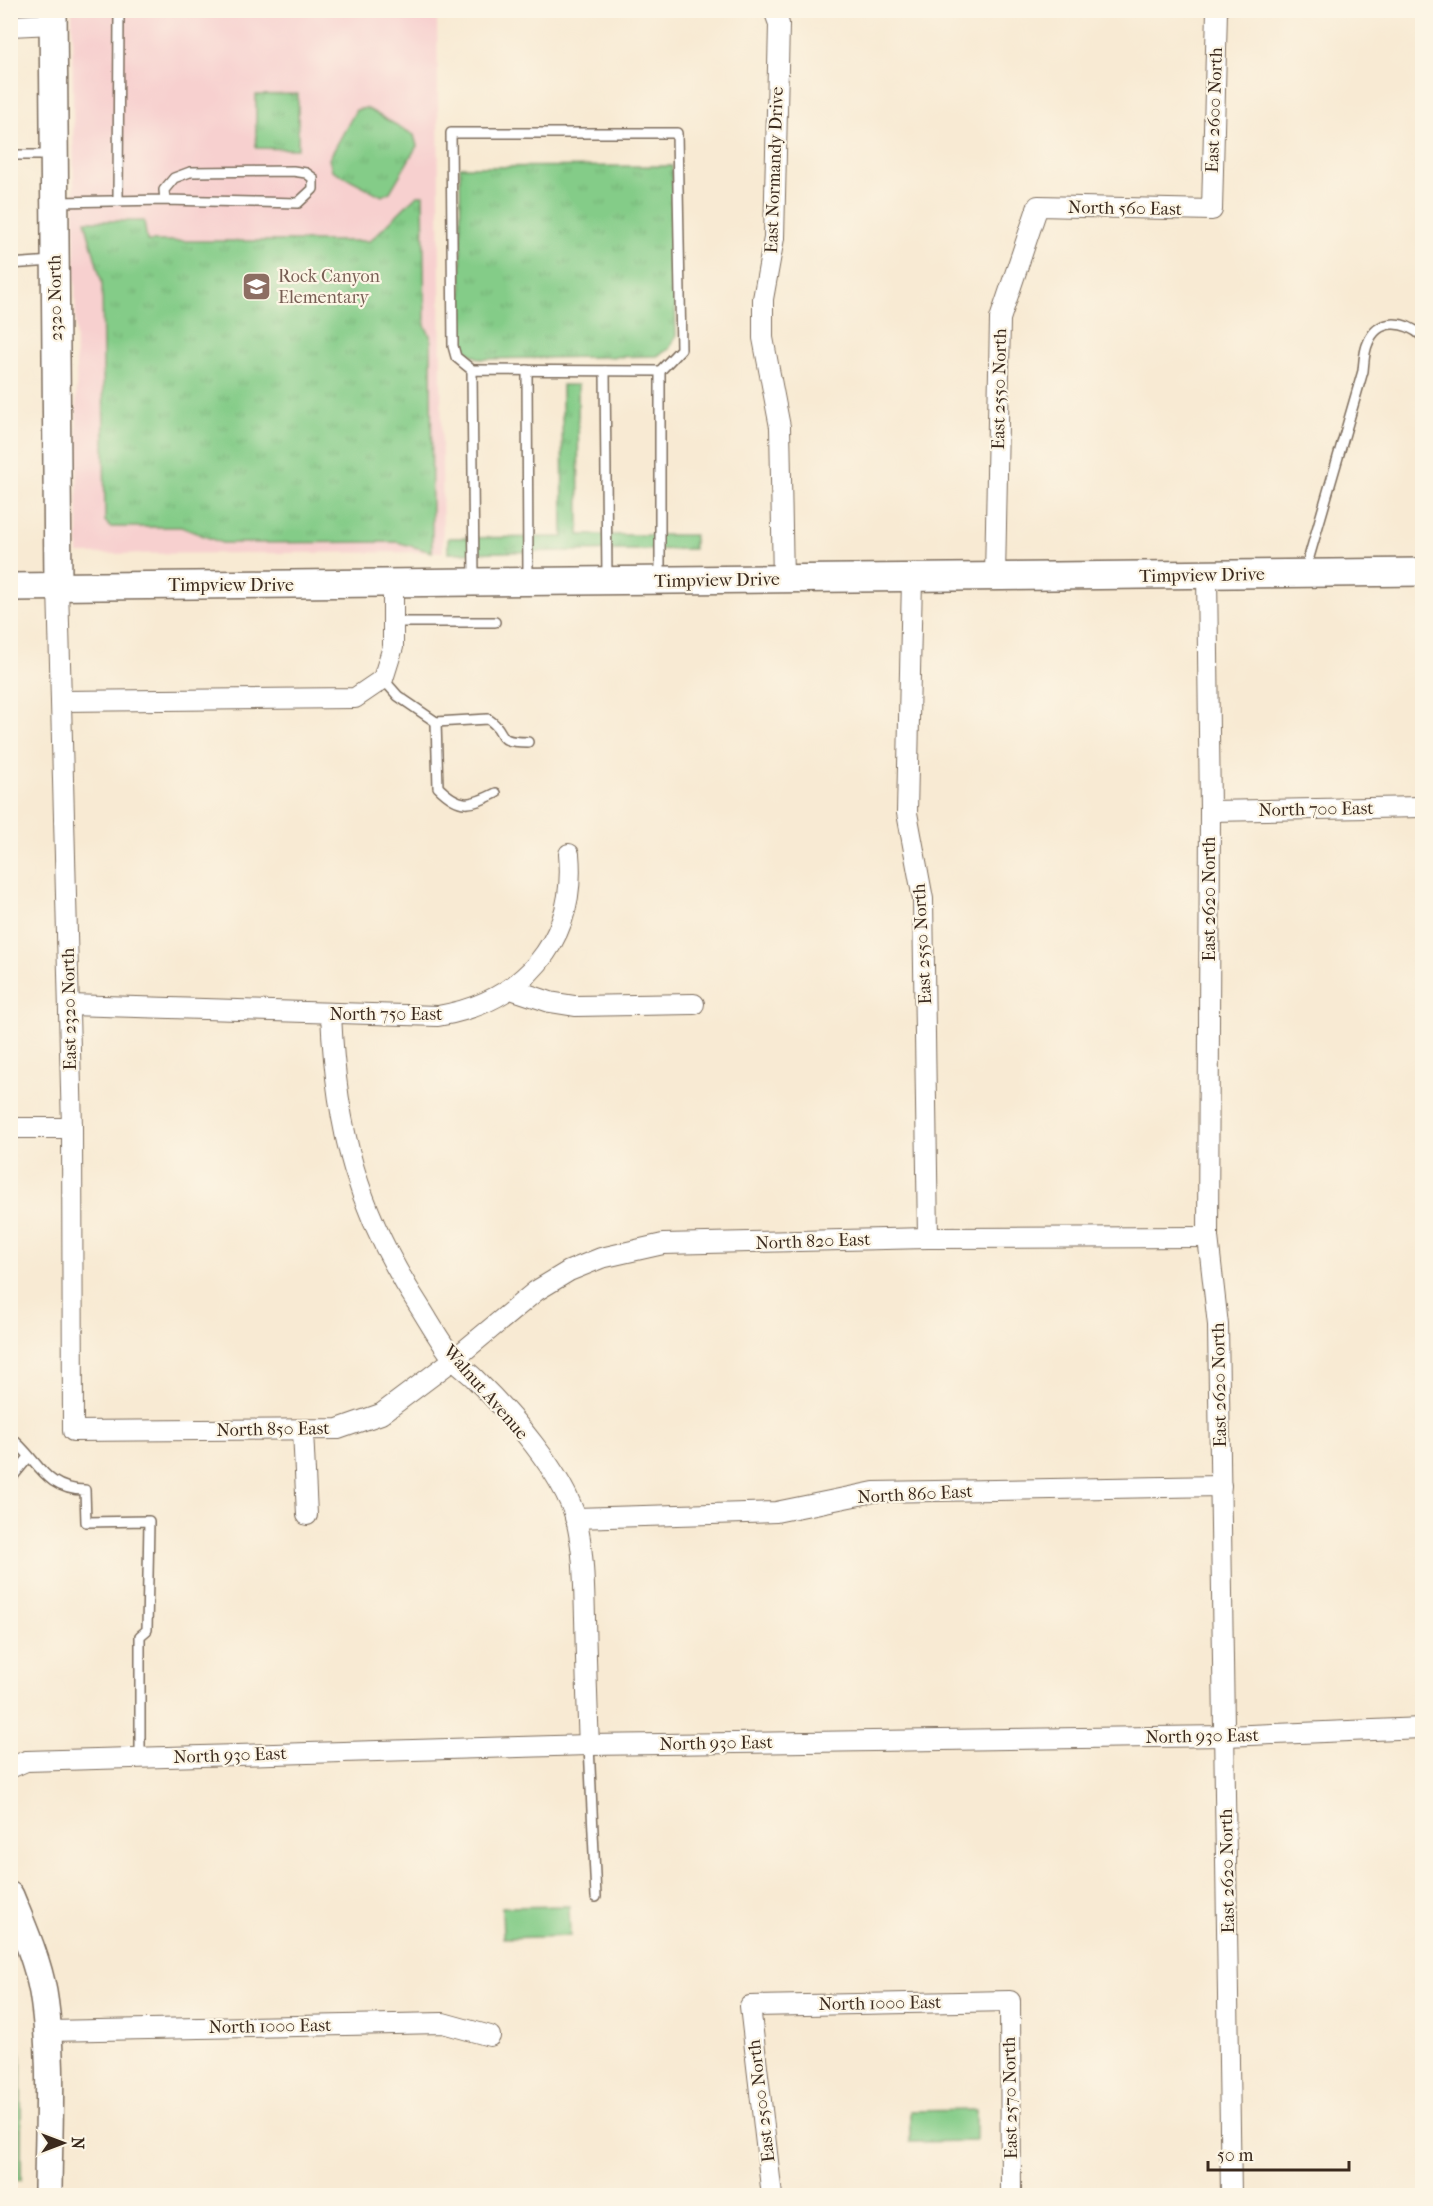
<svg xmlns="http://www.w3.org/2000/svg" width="1433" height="2206" font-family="'IM FELL French Canon',serif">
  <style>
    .built { fill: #f7d0cf }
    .grass { fill: url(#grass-tufts); stroke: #607b53; stroke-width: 1.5 }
    .pitch { fill: #84cc88; stroke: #607b53; stroke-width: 1.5 }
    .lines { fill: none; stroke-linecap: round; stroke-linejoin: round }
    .lane-casing { stroke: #7d6d5d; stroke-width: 12 }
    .street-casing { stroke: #7d6d5d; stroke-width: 22 }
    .secondary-casing { stroke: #7d6d5d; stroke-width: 30 }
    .lane { stroke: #fff; stroke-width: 9 }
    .street { stroke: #fff; stroke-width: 20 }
    .secondary { stroke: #fff; stroke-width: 27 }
    .labels { text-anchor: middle; stroke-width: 4.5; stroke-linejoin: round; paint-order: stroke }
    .street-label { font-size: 18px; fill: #3b2a1e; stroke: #fcf5e5 }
    .education-label { font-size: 18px; fill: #785e54; stroke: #fcf5e5; text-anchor: start }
  </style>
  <defs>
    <pattern id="grass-tufts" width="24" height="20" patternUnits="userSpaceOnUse" patternTransform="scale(1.5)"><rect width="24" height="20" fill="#84cc88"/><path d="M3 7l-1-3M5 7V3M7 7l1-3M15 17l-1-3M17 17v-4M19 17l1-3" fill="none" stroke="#73af75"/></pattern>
  </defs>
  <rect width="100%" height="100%" fill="#fcf5e5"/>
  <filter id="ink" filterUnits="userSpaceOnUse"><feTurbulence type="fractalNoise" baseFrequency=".0167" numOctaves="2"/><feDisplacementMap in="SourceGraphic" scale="12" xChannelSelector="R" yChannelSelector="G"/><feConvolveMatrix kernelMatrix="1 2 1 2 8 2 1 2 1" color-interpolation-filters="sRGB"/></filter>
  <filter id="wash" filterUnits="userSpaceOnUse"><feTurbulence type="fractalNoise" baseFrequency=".008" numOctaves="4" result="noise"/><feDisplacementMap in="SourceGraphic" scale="24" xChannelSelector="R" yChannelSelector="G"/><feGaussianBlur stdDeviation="1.35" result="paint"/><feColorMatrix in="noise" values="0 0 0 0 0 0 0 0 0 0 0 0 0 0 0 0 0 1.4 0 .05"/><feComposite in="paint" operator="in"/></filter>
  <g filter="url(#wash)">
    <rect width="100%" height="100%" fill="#f8ead3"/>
    <polygon class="built" points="72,11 437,11 443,552 78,554"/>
    <g class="grass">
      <polygon points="298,94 298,149 256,148 256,95"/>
      <polygon points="366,108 414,135 417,146 390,192 382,196 332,170 329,159 356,110"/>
      <polygon points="672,166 676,336 669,349 657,356 480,359 469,353 462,341 460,167"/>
      <polygon points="417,195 423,195 425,325 431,338 432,552 397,542 222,543 181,527 110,527 105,521 102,283 85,221 144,221 147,241 370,241"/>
      <polygon points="562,385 578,385 579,535 694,535 694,549 448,553 448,538 563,537"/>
      <polygon points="10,1985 21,2062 21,2180 13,2181"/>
    </g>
    <g class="pitch">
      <polygon points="569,1906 570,1936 503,1938 502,1907"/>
      <polygon points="976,2110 976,2141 910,2142 910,2111"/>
    </g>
  </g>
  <g filter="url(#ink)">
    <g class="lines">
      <defs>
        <g id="lane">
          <polyline points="10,155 52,155"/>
          <polyline points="118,201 119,10"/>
          <polyline points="57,202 165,200 298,203 313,189 313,178 306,173 293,171 190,172 174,178 164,190 165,200"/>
          <polyline points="10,264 52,261"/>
          <polyline points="472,370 456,357 453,346 451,133 677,133 681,349 660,371"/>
          <polyline points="527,370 528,580"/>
          <polyline points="605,371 607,578"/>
          <path d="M1305,571L1363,371C1364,362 1364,351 1368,343C1378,317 1405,321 1422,336"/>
          <polyline points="474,579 472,370 660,371 660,578"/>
          <polyline points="393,622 495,622"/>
          <path d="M383,679L398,696L436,722L488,719C510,733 491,742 528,742"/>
          <path d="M436,722L438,787C460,809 470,806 496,793"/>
          <path d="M10,1437C38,1458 43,1490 85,1490L86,1522L149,1521L147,1630L140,1636V1758"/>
          <polyline points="10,1480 28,1458"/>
          <polyline points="589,1745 596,1897"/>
        </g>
        <g id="street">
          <polyline points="774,10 779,24 774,238 763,299 763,338 780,427 783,580"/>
          <polyline points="10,26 53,24"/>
          <polyline points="1207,574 1210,811 1208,1237 1218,1325 1231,2196"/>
          <polyline points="995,577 1000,319 1038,206 1212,210 1217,10"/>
          <polyline points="912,578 907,813 923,899 928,1238"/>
          <polyline points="58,586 72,1128 73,1431 338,1429 381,1414 453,1360 536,1291 569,1271 601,1258 663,1244 928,1238 1208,1237"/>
          <polyline points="61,701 355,698 383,679 393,647 393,583"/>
          <polyline points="1210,811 1422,807"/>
          <polyline points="511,989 550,1002 575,1006 694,1004"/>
          <path d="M69,1005L438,1016C522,1002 577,942 569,854"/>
          <path d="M331,1014C336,1130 357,1211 421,1309C431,1325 441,1343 453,1358C459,1367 469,1372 476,1380C510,1413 563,1473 576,1519C584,1551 584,1585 585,1618C586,1660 587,1703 589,1745"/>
          <polyline points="10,1128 72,1128"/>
          <polyline points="303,1430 307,1515"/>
          <polyline points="575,1518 776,1512 874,1492 1221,1486"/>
          <polyline points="10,1768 26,1761 589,1745 1226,1736 1422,1728"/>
          <polyline points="48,2031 443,2023 490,2036"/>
          <polyline points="772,2196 750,2006 1010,2001 1011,2196"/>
        </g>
        <g id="secondary">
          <polyline points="53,10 58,586"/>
          <polyline points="10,587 1422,572"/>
          <path d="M10,1896C23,1928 37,1959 43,1992C54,2058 48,2129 48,2196"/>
        </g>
      </defs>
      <use href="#lane" class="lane-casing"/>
      <use href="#street" class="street-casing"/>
      <use href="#secondary" class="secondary-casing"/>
      <use href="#lane" class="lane"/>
      <use href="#street" class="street"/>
      <use href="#secondary" class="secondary"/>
    </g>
  </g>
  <defs>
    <symbol id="school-square" viewBox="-11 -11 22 22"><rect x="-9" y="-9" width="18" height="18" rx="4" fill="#8d6e63" stroke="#fcf5e5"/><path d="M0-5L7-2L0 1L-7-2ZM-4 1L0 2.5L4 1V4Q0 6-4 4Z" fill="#fff"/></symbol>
  </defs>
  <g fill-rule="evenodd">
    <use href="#school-square" x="240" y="270" width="33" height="33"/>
  </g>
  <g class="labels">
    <g class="street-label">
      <text transform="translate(1214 110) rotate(-88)" y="6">East 2600 North</text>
      <text transform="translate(774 170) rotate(-88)" y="6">East Normandy Drive</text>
      <text transform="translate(1125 208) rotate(1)" y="6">North 560 East</text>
      <text transform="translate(55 298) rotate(-91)" y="6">2320 North</text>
      <text transform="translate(999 389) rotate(-89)" y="6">East 2550 North</text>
      <text transform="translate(1202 575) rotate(-1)" y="6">Timpview Drive</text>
      <text transform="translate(717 580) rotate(-1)" y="6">Timpview Drive</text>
      <text x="231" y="591">Timpview Drive</text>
      <text transform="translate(1316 809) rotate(-1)" y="6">North 700 East</text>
      <text transform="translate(1209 899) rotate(-90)" y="6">East 2620 North</text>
      <text transform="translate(922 944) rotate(-93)" y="6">East 2550 North</text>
      <text transform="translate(69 1009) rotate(-91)" y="6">East 2320 North</text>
      <text x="386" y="1020">North 750 East</text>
      <text transform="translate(813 1241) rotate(-2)" y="6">North 820 East</text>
      <text transform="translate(1219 1385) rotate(-91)" y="6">East 2620 North</text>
      <text transform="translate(486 1392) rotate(49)" y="6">Walnut Avenue</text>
      <text transform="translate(273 1429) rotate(-1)" y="6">North 850 East</text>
      <text transform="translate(915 1494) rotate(-3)" y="6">North 860 East</text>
      <text transform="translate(1202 1736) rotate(-1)" y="6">North 930 East</text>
      <text transform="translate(716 1743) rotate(-1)" y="6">North 930 East</text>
      <text transform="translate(230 1755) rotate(-2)" y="6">North 930 East</text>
      <text transform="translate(1227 1871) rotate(-91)" y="6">East 2620 North</text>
      <text transform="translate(880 2003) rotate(-1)" y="6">North 1000 East</text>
      <text transform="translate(270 2026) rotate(-1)" y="6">North 1000 East</text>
      <text transform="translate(1010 2098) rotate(-91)" y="6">East 2570 North</text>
      <text transform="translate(761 2101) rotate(-97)" y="6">East 2500 North</text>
    </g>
    <g class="education-label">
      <text x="278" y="282">Rock Canyon<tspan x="278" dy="21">Elementary</tspan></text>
    </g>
  </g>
  <rect width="1433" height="2206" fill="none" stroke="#fcf5e5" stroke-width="36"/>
  <g transform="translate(63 2143) rotate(90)" stroke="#fcf5e5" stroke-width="4.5" paint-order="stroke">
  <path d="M0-4.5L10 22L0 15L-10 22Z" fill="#3b2a1e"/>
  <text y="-9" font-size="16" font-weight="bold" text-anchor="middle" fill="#3b2a1e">N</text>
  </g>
  <path d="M1208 2161v9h141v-9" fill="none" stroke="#3b2a1e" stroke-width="3"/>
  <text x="1217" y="2161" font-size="18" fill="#3b2a1e" stroke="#fcf5e5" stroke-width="4.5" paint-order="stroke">50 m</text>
</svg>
